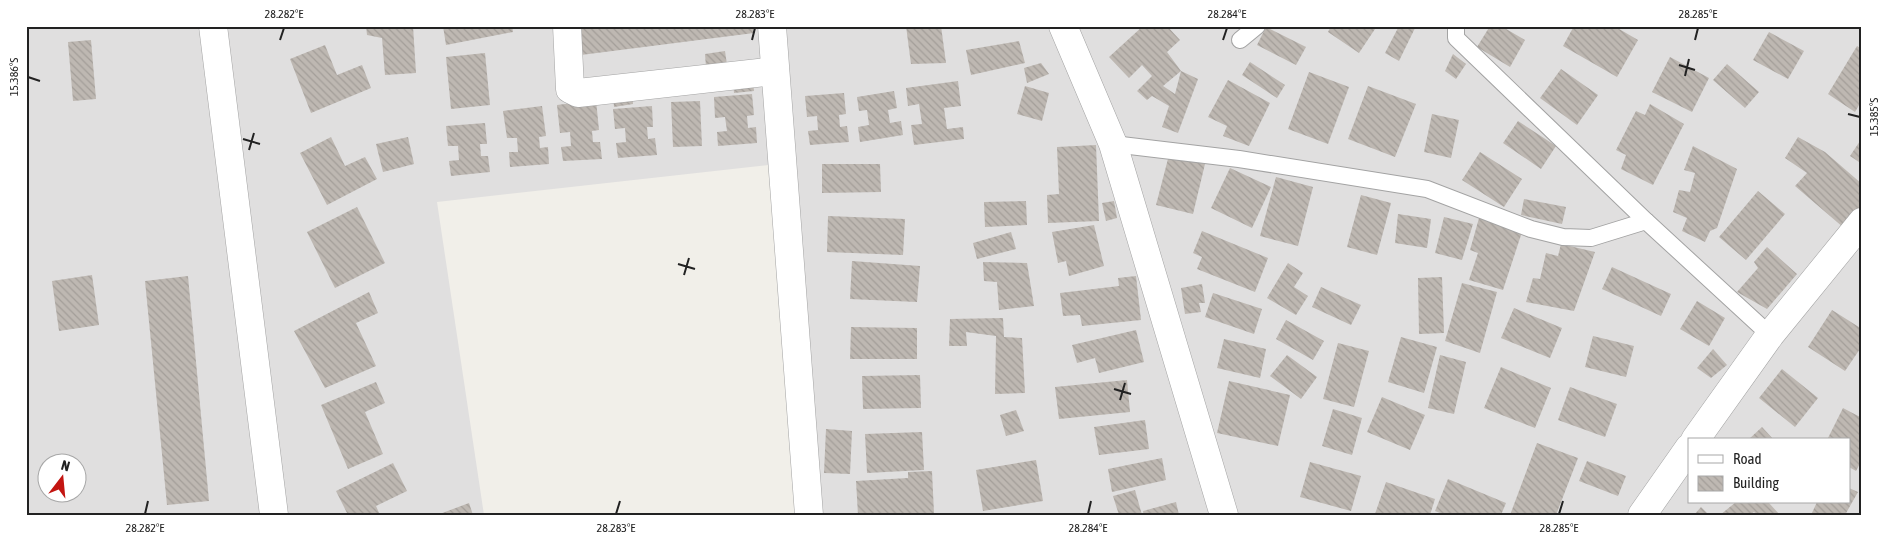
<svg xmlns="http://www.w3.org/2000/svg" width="1888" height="541" font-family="'Asap Condensed',sans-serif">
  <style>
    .residential { fill: #e0dfdf; fill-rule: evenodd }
    .building { fill: url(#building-back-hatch); fill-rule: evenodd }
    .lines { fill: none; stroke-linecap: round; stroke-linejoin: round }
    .lane-casing { stroke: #a3a3a3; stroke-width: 18 }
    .street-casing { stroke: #a3a3a3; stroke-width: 29 }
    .lane { stroke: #fff; stroke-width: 16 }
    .street { stroke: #fff; stroke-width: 28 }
    .ticks { fill: none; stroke: #222; stroke-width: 2 }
    .neatline { fill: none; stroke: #222; stroke-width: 2 }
    .ticks-label { font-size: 12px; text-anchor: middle; fill: #222 }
  </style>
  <defs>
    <pattern id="building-back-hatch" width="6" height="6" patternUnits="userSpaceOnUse" patternTransform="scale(1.25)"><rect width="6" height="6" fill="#beb8b2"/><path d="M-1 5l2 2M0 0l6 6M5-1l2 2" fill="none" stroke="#a39e99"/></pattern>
  </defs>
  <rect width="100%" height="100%" fill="#f1efe9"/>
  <g class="residential">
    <path d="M26,26H766L778,164L437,202L484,515H26ZM48,464H78V494H48Z"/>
    <path d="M780,26H1862V515H817ZM1689,440H1849V502H1689Z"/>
  </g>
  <g class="building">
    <polygon points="366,26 413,26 416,73 385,75 382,38 367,35"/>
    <polygon points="443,26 512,26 513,32 446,45"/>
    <polygon points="577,26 753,26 754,33 581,55"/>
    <polygon points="906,26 941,26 946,63 911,64"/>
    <path d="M1143,26H1167L1180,40L1167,52L1181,71L1198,79L1178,133L1162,127L1169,106L1152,96L1147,100L1137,91L1152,76L1142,65L1129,78L1109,57ZM1181,71L1175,94L1163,86Z"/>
    <polygon points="1331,26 1377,26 1359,53 1328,32"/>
    <polygon points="1399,26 1416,26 1399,61 1385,53"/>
    <polygon points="1490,26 1501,26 1525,40 1510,67 1477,47"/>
    <polygon points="1574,26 1614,26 1638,40 1617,77 1563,46"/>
    <polygon points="1266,27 1306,47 1296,65 1257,45"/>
    <polygon points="1769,32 1804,51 1788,79 1753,60"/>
    <polygon points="91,40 96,99 73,101 68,42"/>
    <polygon points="1019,41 1025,63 971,75 966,50"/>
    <polygon points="325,45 337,75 362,65 371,88 311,113 290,59"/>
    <polygon points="1857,46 1862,49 1862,100 1855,112 1828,94"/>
    <polygon points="725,51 727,65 706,67 705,54"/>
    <polygon points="485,53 490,105 451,109 446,57"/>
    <polygon points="1453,54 1466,64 1456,79 1445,71"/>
    <polygon points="1670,57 1709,78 1692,112 1652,92"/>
    <polygon points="1250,62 1285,85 1277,98 1242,75"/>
    <polygon points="1041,63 1049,74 1027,83 1024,68"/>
    <polygon points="1727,64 1759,92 1745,108 1713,80"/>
    <polygon points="1561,69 1598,95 1577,125 1540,98"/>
    <polygon points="1309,72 1349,87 1328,144 1288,129"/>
    <polygon points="1228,80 1270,103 1249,146 1223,136 1227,126 1208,117"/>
    <polygon points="753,81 754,91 734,93 733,83"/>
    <polygon points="958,81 961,106 944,108 947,129 963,127 964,139 914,145 911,125 922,124 919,104 908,106 906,88"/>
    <polygon points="1025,86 1049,93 1042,121 1017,114"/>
    <polygon points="1368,86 1416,104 1395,157 1348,139"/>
    <polygon points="894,91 897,108 888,110 890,123 901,121 903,135 860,142 858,127 869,125 867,110 859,111 857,97"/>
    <polygon points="632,93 633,104 614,107 613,96"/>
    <polygon points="844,93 846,114 839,115 840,127 847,126 849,142 810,145 808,131 818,130 817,116 807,117 805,96"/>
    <polygon points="752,94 754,115 747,116 748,128 756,127 757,143 718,146 717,132 727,131 725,117 715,118 714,97"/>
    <polygon points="596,100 599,130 592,131 593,142 600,142 602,159 563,161 561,147 571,146 570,132 560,133 557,105"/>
    <polygon points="700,101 702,146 673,147 671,102"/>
    <polygon points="1650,104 1684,124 1653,185 1621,169 1626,155 1616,150 1636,111 1645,115"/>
    <polygon points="542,106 546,136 539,137 540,148 548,147 549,164 510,167 509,152 518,152 517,138 507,138 503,111"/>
    <polygon points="652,106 653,127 647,127 648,139 655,138 657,155 618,158 616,143 626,142 625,128 615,129 613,109"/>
    <polygon points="1432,114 1459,120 1451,158 1424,152"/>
    <polygon points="1518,121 1556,146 1541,169 1503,143"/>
    <polygon points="485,123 487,144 480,144 481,156 488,156 490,172 451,176 449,161 459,160 458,146 448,146 446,126"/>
    <polygon points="331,137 345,166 365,157 377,179 327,205 300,153"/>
    <polygon points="408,137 414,164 383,172 376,144"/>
    <polygon points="1798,137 1825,152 1862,184 1862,208 1844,228 1795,186 1807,173 1785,158"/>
    <polygon points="1862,138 1862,164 1850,156"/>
    <polygon points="1096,145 1099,221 1048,223 1047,195 1059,194 1057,147"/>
    <polygon points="1693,146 1737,169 1717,228 1710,231 1705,242 1682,231 1687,218 1673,212 1679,190 1690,192 1695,173 1684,170"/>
    <polygon points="1480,152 1522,179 1504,207 1462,180"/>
    <polygon points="1169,155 1205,164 1193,214 1156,205"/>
    <polygon points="822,164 880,164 881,192 822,193"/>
    <polygon points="1230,168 1271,187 1252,228 1211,208"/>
    <polygon points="1276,177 1313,187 1298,246 1260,236"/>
    <polygon points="1758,191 1785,214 1746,260 1719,237"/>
    <polygon points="1361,195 1391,203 1377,255 1347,247"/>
    <polygon points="1524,199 1566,207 1562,224 1521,215"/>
    <polygon points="1026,201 1027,225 985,227 984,202"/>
    <polygon points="1114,201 1117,218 1106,221 1102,203"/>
    <polygon points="357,207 385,263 335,288 307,232"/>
    <polygon points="1398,214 1431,219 1427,248 1395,243"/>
    <polygon points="828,216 905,219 903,255 827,252"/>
    <polygon points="1444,217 1473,224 1462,260 1435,253"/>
    <polygon points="1479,218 1522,232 1503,290 1469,280 1478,253 1470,250"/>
    <polygon points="1094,225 1104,266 1069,276 1066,261 1058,263 1052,232"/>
    <polygon points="1202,231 1268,258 1255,292 1197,269 1202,257 1193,253"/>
    <polygon points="1011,232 1016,249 977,259 973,243"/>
    <polygon points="1561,244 1595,252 1574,311 1526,302 1533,278 1540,279 1546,253 1558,256"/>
    <polygon points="1767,247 1797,274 1767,309 1737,292 1758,268 1754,262"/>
    <polygon points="852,261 920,266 917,302 850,299"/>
    <polygon points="983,262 1027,263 1034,306 999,310 997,282 984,281"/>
    <polygon points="1288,263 1303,273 1294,287 1308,296 1296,315 1267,298"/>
    <polygon points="1612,267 1671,294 1661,316 1602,289"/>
    <polygon points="92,275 99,325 59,331 52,281"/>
    <polygon points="188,276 209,501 167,505 145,281"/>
    <polygon points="1136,276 1141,320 1082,326 1080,315 1063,316 1060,293 1119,286 1118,278"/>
    <polygon points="1442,277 1444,333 1419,334 1418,278"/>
    <polygon points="1462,283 1497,292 1480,353 1445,341"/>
    <polygon points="1202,284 1205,303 1199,303 1201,312 1185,314 1181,288"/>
    <polygon points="1321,287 1361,305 1351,325 1312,307"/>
    <polygon points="369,292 378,313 356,323 376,366 325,388 294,331"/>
    <polygon points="1213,293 1262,309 1254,334 1205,317"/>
    <polygon points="1697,301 1725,318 1709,346 1680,329"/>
    <polygon points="1514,308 1562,328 1550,358 1501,338"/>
    <polygon points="1832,310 1862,329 1862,346 1845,371 1808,347"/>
    <polygon points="1003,318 1004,337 1022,338 1025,393 995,394 996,336 966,332 967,346 949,346 950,319"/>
    <polygon points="1286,320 1324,341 1313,360 1276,339"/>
    <polygon points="851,327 917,328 917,359 850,359"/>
    <polygon points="1136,330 1144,362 1099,373 1095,358 1077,363 1072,345"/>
    <polygon points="1593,336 1634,346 1626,377 1585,367"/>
    <polygon points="1401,337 1437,347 1424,393 1388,382"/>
    <polygon points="1224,339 1266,349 1260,378 1217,368"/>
    <polygon points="1338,343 1369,351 1354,407 1323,399"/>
    <polygon points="1713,349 1727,365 1711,378 1697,368"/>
    <polygon points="1287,355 1317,377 1301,399 1270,376"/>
    <polygon points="1440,355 1466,362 1454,414 1428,408"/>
    <polygon points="1501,367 1551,388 1535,428 1484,408"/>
    <polygon points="1782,369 1818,398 1795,427 1759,398"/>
    <polygon points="920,375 921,408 863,409 862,376"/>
    <polygon points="1127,380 1130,412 1059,419 1055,387"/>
    <polygon points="1229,381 1290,395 1278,446 1217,433"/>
    <polygon points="376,382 385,403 365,412 383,454 348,469 321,405"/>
    <polygon points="1570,387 1617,404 1605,437 1558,420"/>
    <polygon points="1382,397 1425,415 1410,450 1367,432"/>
    <polygon points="1843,408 1862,418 1862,460 1856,471 1849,467 1849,440 1827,440"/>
    <polygon points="1333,409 1362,418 1352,455 1322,446"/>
    <polygon points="1016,410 1024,431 1006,436 1000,415"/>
    <polygon points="1145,420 1149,449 1099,455 1094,427"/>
    <polygon points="1762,427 1774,440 1748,440"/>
    <polygon points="826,429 852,431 850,474 824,473"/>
    <polygon points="922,432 924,470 867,473 865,434"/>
    <polygon points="1537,443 1578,458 1556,515 1510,515"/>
    <polygon points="1162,458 1166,480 1112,492 1108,469"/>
    <polygon points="1036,460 1043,501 983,511 976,470"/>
    <polygon points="1587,461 1626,476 1618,496 1579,481"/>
    <polygon points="1310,462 1361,476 1351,511 1300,497"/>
    <polygon points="393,463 407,491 376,506 380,515 348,515 336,491"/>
    <polygon points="932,471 934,513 858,515 856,481 908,478 908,472"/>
    <polygon points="1448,479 1506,503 1501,515 1445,515 1435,511"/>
    <polygon points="1386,482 1435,499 1430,515 1375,514"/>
    <polygon points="1849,488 1858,492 1845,515 1811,515 1817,502 1849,502"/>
    <polygon points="1135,490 1142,515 1119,515 1113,496"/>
    <polygon points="1176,502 1179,515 1144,515 1143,511"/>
    <polygon points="1736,502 1768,502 1780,515 1757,515 1754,512 1750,515 1720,515"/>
    <polygon points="469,503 473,515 437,515"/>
    <polygon points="1701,507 1709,515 1694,515"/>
  </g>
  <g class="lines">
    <defs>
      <g id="lane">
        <polyline points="1456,26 1456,38 1646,221 1770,335"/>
        <polyline points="1240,40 1257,26"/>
        <polyline points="1113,144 1239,159 1427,189 1531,229 1563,237 1591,238 1646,221"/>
      </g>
      <g id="street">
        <polyline points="213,26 274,515"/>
        <polyline points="567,26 570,89 578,93 775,71"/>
        <polyline points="772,26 809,515"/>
        <polyline points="1063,26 1113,144 1224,515"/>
        <polyline points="1695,440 1770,335 1862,222"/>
        <polyline points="1642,515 1689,448"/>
      </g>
    </defs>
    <use href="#lane" class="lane-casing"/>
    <use href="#street" class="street-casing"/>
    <use href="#lane" class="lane"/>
    <use href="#street" class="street"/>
  </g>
  <path class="ticks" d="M280,40L284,28M752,40L755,28M1223,40L1227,28M1695,40L1698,28M1679,65L1695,70M1685,76L1689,59M28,77L40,81M1848,114L1860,117M243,139L260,144M249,150L254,133M678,264L695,269M684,275L689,258M1114,389L1131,394M1120,400L1125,383M145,514L148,501M616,514L620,501M1088,514L1091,501M1559,514L1563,501"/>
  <rect width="1888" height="541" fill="none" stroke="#ffffff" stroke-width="55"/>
  <rect x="1688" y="438" width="162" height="65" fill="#ffffff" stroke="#a7a7a7"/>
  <rect x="1698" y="455" width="25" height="8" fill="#ffffff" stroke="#a7a7a7"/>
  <text x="1733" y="464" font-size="15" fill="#222222">Road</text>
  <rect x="1698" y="476" width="25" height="15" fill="url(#building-back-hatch)" stroke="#a7a7a7"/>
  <text x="1733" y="488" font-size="15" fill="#222222">Building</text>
  <g transform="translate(62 478) rotate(16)"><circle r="24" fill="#ffffff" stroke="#a7a7a7"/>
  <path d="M0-4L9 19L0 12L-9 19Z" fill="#c31511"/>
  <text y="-8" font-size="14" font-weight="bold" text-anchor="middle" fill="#222222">N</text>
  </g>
  <rect x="28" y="28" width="1832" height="486" class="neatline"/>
  <g class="ticks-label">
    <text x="284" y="18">28.282°E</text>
    <text x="755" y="18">28.283°E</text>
    <text x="1227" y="18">28.284°E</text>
    <text x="1698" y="18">28.285°E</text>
    <text transform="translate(14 77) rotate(-90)" y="4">15.386°S</text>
    <text transform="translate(1874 117) rotate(-90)" y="4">15.385°S</text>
    <text x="145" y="532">28.282°E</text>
    <text x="616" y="532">28.283°E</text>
    <text x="1088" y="532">28.284°E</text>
    <text x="1559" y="532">28.285°E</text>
  </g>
</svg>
